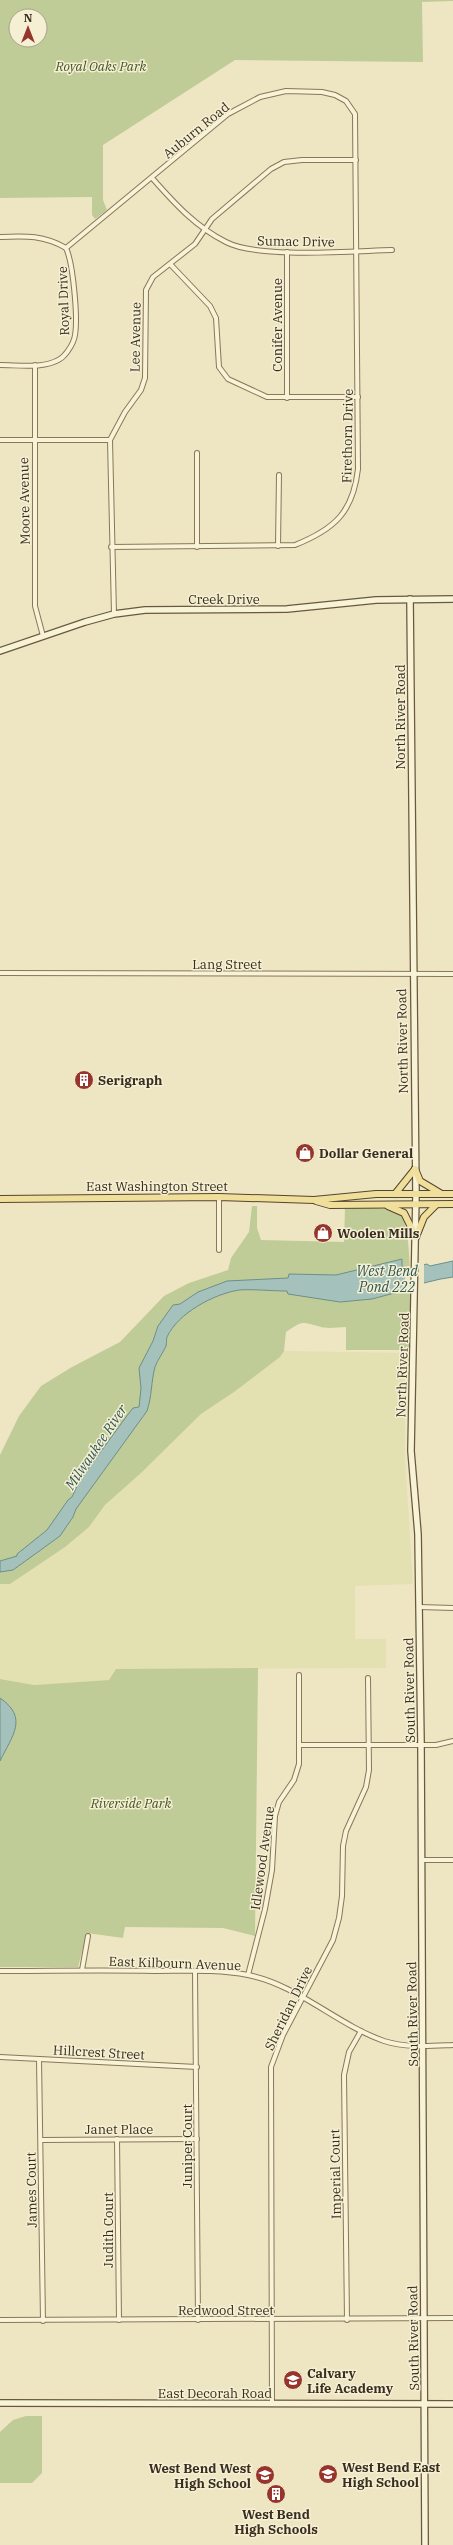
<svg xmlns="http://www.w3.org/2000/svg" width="453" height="2545" font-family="'IBM Plex Serif',serif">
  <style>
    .farmland { fill: #e3e0b1 }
    .green { fill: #c0cc97; fill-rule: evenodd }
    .water { fill: #a5c1bb; stroke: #6c8f8a }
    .pier { fill: #eee5c3 }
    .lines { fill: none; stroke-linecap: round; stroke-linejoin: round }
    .street-casing { stroke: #88775a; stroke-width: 6 }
    .secondary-casing { stroke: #69583d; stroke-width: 8 }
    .primary-casing { stroke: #55452e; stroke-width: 8 }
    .street { stroke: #f8f2d6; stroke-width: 4 }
    .secondary { stroke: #f8f2d6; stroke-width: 5.5 }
    .primary { stroke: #f0de9b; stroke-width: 6 }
    .labels { text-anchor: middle; stroke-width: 3; stroke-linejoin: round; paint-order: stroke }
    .park-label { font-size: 13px; font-style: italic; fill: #435425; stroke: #f5efd3 }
    .street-label { font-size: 13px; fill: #382d1e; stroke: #f5efd3 }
    .poi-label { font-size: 13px; font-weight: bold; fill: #382d1e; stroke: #f5efd3; text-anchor: start }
    .water-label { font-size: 14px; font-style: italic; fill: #2d5657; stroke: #f5efd3 }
  </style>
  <rect width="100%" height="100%" fill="#eee5c3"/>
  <polygon class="farmland" points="284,1351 408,1353 405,1389 405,1459 413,1584 355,1586 355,1639 386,1639 386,1668 116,1669 110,1680 34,1685 0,1679 0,1584 10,1584 89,1527 105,1505 141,1473 201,1414 234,1392"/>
  <g class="green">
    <path d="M0,0H453V1L422,2L423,62L235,60L103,145V200L107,210L95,219L92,215V197L0,198ZM16,16H40V40H16Z"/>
    <path d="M252,1206H257V1228L261,1240L344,1242L345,1208C361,1209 385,1205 399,1214C415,1224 409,1329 409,1350H346V1327C339,1327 328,1329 321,1327C301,1322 304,1320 286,1332L284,1351L280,1357L234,1392L201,1414L141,1473L105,1505L89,1527L65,1547L10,1584H0V1455L19,1416L41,1386L72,1367L120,1342L164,1296L189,1283L228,1270L231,1258L249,1232Z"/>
    <polygon points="258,1668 255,1936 223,1928 125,1927 123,1938 87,1933 78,1967 0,1967 0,1679 34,1685 109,1680 116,1669"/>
    <polygon points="26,2416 42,2416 42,2473 32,2483 0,2483 0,2432 13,2420"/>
  </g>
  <g class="water">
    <path d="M402,1259V1270L427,1264L430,1266L453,1261V1277C435,1279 420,1285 402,1288V1291L372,1299L340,1302L288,1294L287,1291C273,1291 252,1289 239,1290C214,1294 178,1313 167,1337C166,1340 167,1343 166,1346C163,1353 158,1359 155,1367C151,1382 152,1396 147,1411L76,1509L73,1517L60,1536L13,1570L0,1572V1561L17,1556V1554L47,1530L68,1500L72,1497L80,1480L126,1417L133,1408L139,1407L141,1388L139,1368L153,1341L158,1326L173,1305L180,1304L198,1292L227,1281L288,1278L289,1274L336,1275Z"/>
    <path d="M0,1698C29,1718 12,1736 0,1761Z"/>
  </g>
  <polygon class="pier" points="424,1262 424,1286 405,1290 405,1267"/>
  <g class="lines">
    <defs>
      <g id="street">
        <path d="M153,179C175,204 196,227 226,242C258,259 353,251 392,250"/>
        <path d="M0,237C26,236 43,235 66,248"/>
        <path d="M66,248L228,114L260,97L286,91L322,92L335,95L346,101L355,114L358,469C353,512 335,529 295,545L111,547"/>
        <polyline points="287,252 287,398"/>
        <polyline points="171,265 210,306 216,318 219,367 228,379 267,397 358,397"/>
        <path d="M0,365C19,365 44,369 60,359C65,356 71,347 73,342C80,328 73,263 66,248"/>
        <polyline points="35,365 35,606 43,636"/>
        <polyline points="0,440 110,440"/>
        <polyline points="197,453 197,547"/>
        <polyline points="278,546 279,475"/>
        <polyline points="114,614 110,440 125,412 141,390 145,378 146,290 153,277 195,244 212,219 271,169 284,162 302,160 356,160"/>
        <polyline points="0,973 453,974"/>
        <polyline points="219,1250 219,1197"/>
        <polyline points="419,1607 453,1608"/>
        <polyline points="300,1745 436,1745 453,1741"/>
        <polyline points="421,1860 453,1860"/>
        <polyline points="82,1970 88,1936"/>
        <path d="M0,1971C51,1971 103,1970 154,1971C185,1971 218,1969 248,1975C298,1985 336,2024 384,2041C406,2048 430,2046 453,2045"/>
        <polyline points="195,1971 198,2320"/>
        <polyline points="248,1975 265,1909 272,1870 275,1816 279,1802 294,1780 299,1764 299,1675"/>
        <polyline points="0,2057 197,2067"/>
        <polyline points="39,2059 43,2321"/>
        <polyline points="117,2139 119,2320"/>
        <polyline points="41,2140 197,2139"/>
        <polyline points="0,2320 453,2318"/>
        <polyline points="347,2320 344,2075 349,2052 361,2031"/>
        <polyline points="272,2404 271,2067 283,2035 333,1940 339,1918 342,1896 343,1846 346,1831 366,1787 369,1770 368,1678"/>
      </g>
      <g id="secondary">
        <polyline points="410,599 416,1194 411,1451 418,1534 421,1744 425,2545"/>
        <polyline points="0,651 85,622 114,614 145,610 287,609 376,600 453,599"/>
        <polyline points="0,2403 453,2404"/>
      </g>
      <g id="primary">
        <polyline points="415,1169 420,1181 440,1193"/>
        <polyline points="395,1194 415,1169"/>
        <polyline points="0,1199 219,1197 314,1200 376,1194 453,1194"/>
        <polyline points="316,1201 330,1205 453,1204"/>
        <polyline points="388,1206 404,1213 416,1237"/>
        <polyline points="416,1237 424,1217 436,1205"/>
      </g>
    </defs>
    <use href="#street" class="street-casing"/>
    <use href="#secondary" class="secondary-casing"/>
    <use href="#primary" class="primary-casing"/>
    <use href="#street" class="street"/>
    <use href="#secondary" class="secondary"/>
    <use href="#primary" class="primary"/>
  </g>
  <defs>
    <symbol id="building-disc" viewBox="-11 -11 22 22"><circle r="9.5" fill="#96352b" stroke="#f5efd3"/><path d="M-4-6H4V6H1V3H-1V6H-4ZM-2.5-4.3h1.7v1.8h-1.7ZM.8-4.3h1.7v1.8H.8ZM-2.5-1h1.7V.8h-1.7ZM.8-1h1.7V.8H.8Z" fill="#fff"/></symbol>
    <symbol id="shop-disc" viewBox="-11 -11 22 22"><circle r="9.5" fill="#96352b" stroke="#f5efd3"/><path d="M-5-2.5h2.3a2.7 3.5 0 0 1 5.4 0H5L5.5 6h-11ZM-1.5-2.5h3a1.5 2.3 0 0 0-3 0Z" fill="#fff"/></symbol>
    <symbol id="school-disc" viewBox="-11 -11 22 22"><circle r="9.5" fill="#96352b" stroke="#f5efd3"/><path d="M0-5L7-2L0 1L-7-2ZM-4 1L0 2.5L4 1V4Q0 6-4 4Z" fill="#fff"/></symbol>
  </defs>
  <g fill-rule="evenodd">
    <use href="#building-disc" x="73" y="1069" width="22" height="22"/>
    <use href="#shop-disc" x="294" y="1142" width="22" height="22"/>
    <use href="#shop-disc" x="312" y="1222" width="22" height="22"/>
    <use href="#school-disc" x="282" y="2369" width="22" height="22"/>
    <use href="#school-disc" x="317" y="2463" width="22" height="22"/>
    <use href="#school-disc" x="254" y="2464" width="22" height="22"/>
    <use href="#building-disc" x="265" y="2483" width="22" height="22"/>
  </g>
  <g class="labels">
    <g class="park-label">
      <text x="101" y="71">Royal Oaks Park</text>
      <text x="131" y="1808">Riverside Park</text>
    </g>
    <g class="street-label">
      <text transform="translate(196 130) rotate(-39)" y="5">Auburn Road</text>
      <text transform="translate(296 241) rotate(1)" y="5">Sumac Drive</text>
      <text transform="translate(63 301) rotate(-92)" y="5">Royal Drive</text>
      <text transform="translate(277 325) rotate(-90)" y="5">Conifer Avenue</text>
      <text transform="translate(135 337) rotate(-89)" y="5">Lee Avenue</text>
      <text transform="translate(347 436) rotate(-89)" y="5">Firethorn Drive</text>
      <text transform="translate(24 501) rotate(-91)" y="5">Moore Avenue</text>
      <text x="224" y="604">Creek Drive</text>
      <text transform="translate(400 717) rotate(-90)" y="5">North River Road</text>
      <text x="227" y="969">Lang Street</text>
      <text transform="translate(402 1041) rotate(-91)" y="5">North River Road</text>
      <text x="157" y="1191">East Washington Street</text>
      <text transform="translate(402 1365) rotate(-88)" y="5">North River Road</text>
      <text transform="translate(409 1690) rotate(-91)" y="5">South River Road</text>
      <text transform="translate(262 1858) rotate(-82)" y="5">Idlewood Avenue</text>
      <text transform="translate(175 1963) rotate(2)" y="5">East Kilbourn Avenue</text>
      <text transform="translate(288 2008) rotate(-64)" y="5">Sheridan Drive</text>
      <text transform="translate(412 2014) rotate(-91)" y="5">South River Road</text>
      <text transform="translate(99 2052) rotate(3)" y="5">Hillcrest Street</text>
      <text x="119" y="2134">Janet Place</text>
      <text transform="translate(187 2146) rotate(-90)" y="5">Juniper Court</text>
      <text transform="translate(335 2174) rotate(-91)" y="5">Imperial Court</text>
      <text transform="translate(31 2190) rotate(-91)" y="5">James Court</text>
      <text transform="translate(108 2230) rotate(-90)" y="5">Judith Court</text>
      <text x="226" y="2315">Redwood Street</text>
      <text transform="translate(413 2338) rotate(-91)" y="5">South River Road</text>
      <text x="215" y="2398">East Decorah Road</text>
    </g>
    <g class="poi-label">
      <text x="98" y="1085">Serigraph</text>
      <text x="319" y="1158">Dollar General</text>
      <text x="337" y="1238">Woolen Mills</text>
      <text x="307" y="2378">Calvary<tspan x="307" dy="15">Life Academy</tspan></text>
      <text x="342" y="2472">West Bend East<tspan x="342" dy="15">High School</tspan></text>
      <text x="251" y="2473" text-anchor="end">West Bend West<tspan x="251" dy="15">High School</tspan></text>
      <text x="276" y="2519" text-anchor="middle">West Bend<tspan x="276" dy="15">High Schools</tspan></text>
    </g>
    <g class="water-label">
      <text x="387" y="1276">West Bend<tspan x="387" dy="16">Pond 222</tspan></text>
      <text transform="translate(96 1447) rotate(-56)" y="5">Milwaukee River</text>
    </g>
  </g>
  <g transform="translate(28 28)"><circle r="19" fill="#f5efd3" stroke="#a9a18b"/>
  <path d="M0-3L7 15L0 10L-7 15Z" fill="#96352b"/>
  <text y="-6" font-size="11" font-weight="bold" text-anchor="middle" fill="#382d1e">N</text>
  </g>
</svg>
